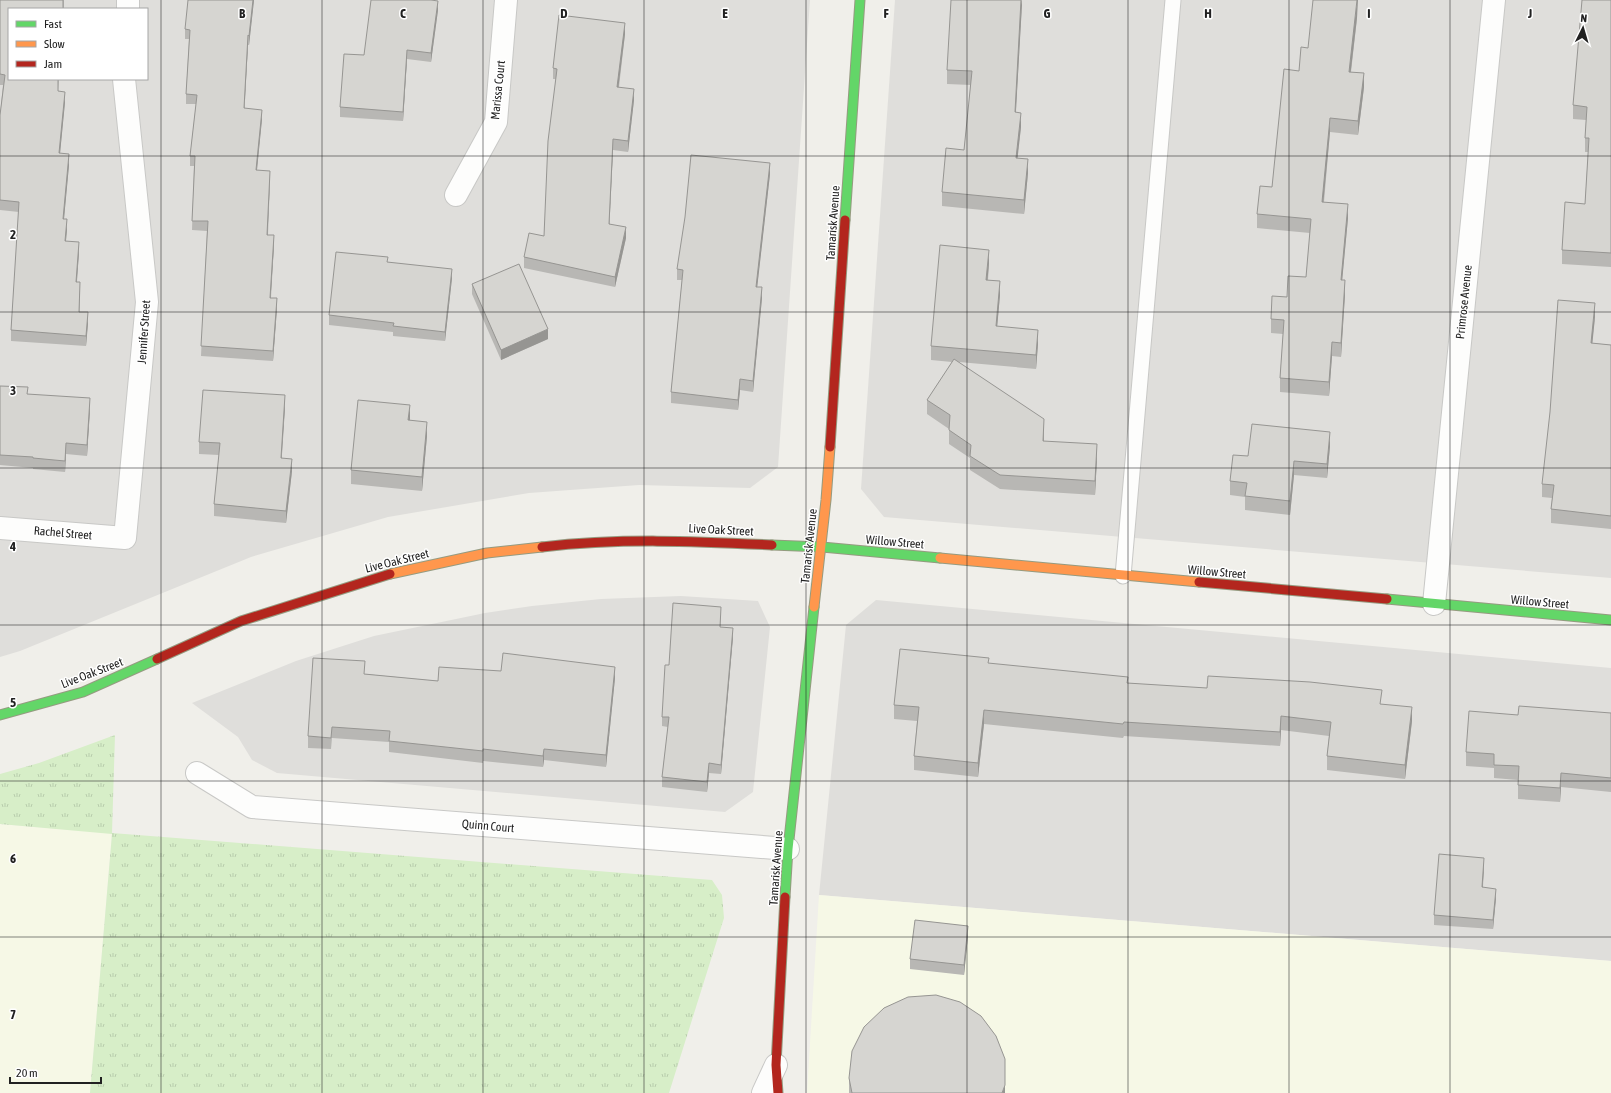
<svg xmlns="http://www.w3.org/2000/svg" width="1611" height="1093" font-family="'Asap Condensed',sans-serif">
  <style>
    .residential { fill: #dfdedb; fill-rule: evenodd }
    .education { fill: #f6f8e6 }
    .grass { fill: url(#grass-tufts) }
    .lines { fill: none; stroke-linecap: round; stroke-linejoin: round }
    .lane-casing { stroke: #c8c8c6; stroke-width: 17 }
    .street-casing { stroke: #c8c8c6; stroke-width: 24 }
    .fast-casing { stroke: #959b80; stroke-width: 11 }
    .slow-casing { stroke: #959b80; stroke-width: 11 }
    .jam-casing { stroke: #959b80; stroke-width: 11 }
    .lane { stroke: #fdfdfc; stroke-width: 15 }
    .street { stroke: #fdfdfc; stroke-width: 22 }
    .fast { stroke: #63d668; stroke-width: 9 }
    .slow { stroke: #ff974d; stroke-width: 9 }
    .jam { stroke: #b3261e; stroke-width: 9 }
    .wall { fill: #b8b7b4 }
    .shaded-wall { fill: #969592 }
    .building { fill: #d6d5d1; stroke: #969592 }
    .grid { fill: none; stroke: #212121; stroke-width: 1; stroke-opacity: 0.55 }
    .labels { text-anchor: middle; stroke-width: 3; stroke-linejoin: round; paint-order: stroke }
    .street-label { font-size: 12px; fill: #212121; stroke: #fff }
    .grid-label { font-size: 13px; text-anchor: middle; font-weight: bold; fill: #212121; stroke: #fff; stroke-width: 3; stroke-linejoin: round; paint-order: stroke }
  </style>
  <defs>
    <pattern id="grass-tufts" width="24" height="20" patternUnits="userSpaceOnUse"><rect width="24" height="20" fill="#d7eec8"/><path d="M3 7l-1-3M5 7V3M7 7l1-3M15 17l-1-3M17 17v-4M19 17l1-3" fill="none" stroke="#b8ccac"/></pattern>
  </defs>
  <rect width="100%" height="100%" fill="#f0efea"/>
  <g class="residential">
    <path d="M0,0H810L778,467L750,488L639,485L529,493L388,517L251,557L20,651L0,657ZM9,9H147V79H9Z"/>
    <polygon points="895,0 1611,0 1611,578 884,517 861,489"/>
    <polygon points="681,596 758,601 770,627 753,792 725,812 277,773 252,760 238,737 192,703 296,661 374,636 485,613 532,606 601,599"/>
    <polygon points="876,600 1611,668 1611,961 819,895 846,625"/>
  </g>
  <g class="education">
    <polygon points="0,824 112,833 90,1093 0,1093"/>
    <polygon points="819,895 1611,961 1611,1093 807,1093"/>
  </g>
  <polygon class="grass" points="115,735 112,833 712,880 722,895 724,918 669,1093 90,1093 112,834 0,824 0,774 39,763"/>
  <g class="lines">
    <defs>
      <polyline id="lane" points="1123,576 1173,0"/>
      <g id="street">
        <polyline points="128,9 128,0"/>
        <polyline points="456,195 496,122 506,0"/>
        <polyline points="0,528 125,538 147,302 124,79"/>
        <polyline points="1434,604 1494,0"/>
        <polyline points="197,773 252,807 788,849"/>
        <polyline points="763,1093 776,1065"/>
      </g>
      <g id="fast">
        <polyline points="845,220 860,0"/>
        <polyline points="772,545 822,547 940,558"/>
        <polyline points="1387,599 1611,620"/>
        <polyline points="0,715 83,692 157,659"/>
        <polyline points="785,897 788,849 814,607"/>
      </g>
      <g id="slow">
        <polyline points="940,558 1199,582"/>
        <polyline points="390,574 487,553 542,547"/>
        <polyline points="814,607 826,500 830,447"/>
      </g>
      <g id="jam">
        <polyline points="830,447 845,220"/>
        <path d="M542,547C619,538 695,541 772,545"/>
        <polyline points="1199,582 1387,599"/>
        <polyline points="157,659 241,621 390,574"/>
        <polyline points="778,1093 776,1065 785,897"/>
      </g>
    </defs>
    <use href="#lane" class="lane-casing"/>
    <use href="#street" class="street-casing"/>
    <use href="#fast" class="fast-casing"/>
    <use href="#slow" class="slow-casing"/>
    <use href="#jam" class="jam-casing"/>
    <use href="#lane" class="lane"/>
    <use href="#street" class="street"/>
    <use href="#fast" class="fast"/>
    <use href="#slow" class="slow"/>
    <use href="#jam" class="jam"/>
  </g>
  <g class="wall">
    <polygon points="0,0 64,0 64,9 9,9 59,79 58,91 65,102 60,153 69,165 64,219 67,229 66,241 79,252 77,282 80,293 79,312 88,323 86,346 11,341 11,330 19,212 0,210 0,115 3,85 0,85"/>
    <polygon points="254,0 249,45 248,45 244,108 262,119 257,170 270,180 268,235 274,245 271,298 277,308 273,361 201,356 207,231 192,230 194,166 190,166 190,156 196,104 186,104 186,94 189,39 185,39 185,29"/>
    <polygon points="1022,0 1016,112 1021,127 1017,158 1028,173 1024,214 942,206 942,192 964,150 971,85 947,84 947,70"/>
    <polygon points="1611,0 1611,267 1562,264 1562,250 1585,204 1588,152 1585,152 1585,138 1586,120 1573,119 1573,105"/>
    <polygon points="438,10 431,62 407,59 403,121 340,117 340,107 364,55"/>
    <polygon points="1357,18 1351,72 1364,87 1358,135 1330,132 1324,202 1348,218 1342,280 1345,294 1341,357 1332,356 1329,396 1280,392 1280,378 1283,334 1271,333 1271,319 1287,297 1306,277 1310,233 1257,228 1257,214 1272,187 1299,71 1308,48"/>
    <polygon points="625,34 619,87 634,100 628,152 613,150 609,224 626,238 615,287 524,268 524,257 544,236 556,79 553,79 553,68"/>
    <polygon points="770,174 757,287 762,298 753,392 740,390 738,410 671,403 671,392 682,280 677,280 677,269"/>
    <polygon points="388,262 452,278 445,341 393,336 393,332 329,325 329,315"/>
    <polygon points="989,264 988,280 1000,295 997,326 1038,344 1036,369 959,362 1044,433 1044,441 1097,458 1095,495 1000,489 970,470 970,458 949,444 949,429 927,414 927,400 952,362 931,360 931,346"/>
    <polygon points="472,284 548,339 501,360 472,294"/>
    <polygon points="1595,317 1592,343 1611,345 1611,529 1551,523 1551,509 1552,498 1542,497 1542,484"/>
    <polygon points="0,386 28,394 90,409 87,456 66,454 65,472 33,469 33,468 0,465"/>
    <polygon points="285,407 281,458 292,471 286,523 214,516 214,504 219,455 199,454 199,442"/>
    <polygon points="410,420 427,436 422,491 351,484 351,470"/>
    <polygon points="1330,446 1327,478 1294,475 1290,515 1245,510 1245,497 1230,495 1230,481 1248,456"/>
    <polygon points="721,616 720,627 733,637 721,774 709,773 707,792 662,787 662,777 668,727 662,726 662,717 669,665"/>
    <polygon points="989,664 1128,683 1381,704 1412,721 1405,779 1327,770 1327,756 1329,736 1281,730 1280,746 1124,736 1123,738 984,724 978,777 914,770 914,756 917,721 894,719 894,705"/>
    <polygon points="501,671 615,678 606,767 544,760 543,767 483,761 483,763 389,752 389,742 332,738 331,749 308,748 308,736 365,674 438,681"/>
    <polygon points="1611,713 1611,792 1561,787 1560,802 1518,799 1518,780 1494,778 1494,768 1466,766 1466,752 1518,715"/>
    <polygon points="1484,867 1483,887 1496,898 1493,929 1434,925 1434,915"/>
    <polygon points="968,936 964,975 910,969 910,959"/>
    <polygon points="849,1078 1005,1093 849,1093"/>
  </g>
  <g class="shaded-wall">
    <polygon points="253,0 254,0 249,45 249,36"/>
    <polygon points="1021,0 1022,5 1015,126 1015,112"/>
    <polygon points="1357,0 1358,0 1357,18 1349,86 1349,72"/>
    <polygon points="438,1 438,10 431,62 431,53"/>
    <polygon points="625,23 625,34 617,98 617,87"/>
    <polygon points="248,35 248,45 244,118 244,108"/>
    <polygon points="407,50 407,59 403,121 403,112"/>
    <polygon points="1364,73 1364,87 1358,135 1358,121"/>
    <polygon points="634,89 634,100 628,152 628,141"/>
    <polygon points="65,92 65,102 59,164 59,153"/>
    <polygon points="262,110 262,119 256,179 256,170"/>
    <polygon points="1021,113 1021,127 1016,172 1016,158"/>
    <polygon points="1330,118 1330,132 1322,216 1322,202"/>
    <polygon points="613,139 613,150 609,234 609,224"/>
    <polygon points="69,154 69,165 63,229 63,219"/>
    <polygon points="1028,159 1028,173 1024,214 1024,200"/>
    <polygon points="770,163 770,174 756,298 756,287"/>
    <polygon points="270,171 270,180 267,245 267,235"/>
    <polygon points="1348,204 1348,218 1341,293 1341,280"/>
    <polygon points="67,219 67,229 65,251 65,241"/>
    <polygon points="626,227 626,238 615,287 615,277"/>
    <polygon points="274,235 274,245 270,307 270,298"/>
    <polygon points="79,242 79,252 76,292 76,282"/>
    <polygon points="989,250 989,264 986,294 986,280"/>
    <polygon points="452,269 452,278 445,341 445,332"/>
    <polygon points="1345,280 1345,294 1341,357 1341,343"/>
    <polygon points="1000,281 1000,295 996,340 996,326"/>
    <polygon points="80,282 80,293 79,323 79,312"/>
    <polygon points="762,287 762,298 753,392 753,381"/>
    <polygon points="277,298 277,308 273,361 273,351"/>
    <polygon points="1595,303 1595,317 1591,357 1591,343"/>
    <polygon points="88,312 88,323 86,346 86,336"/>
    <polygon points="548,329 548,339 501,360 501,350"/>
    <polygon points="1038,330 1038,344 1036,369 1036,355"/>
    <polygon points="1332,342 1332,356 1329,396 1329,382"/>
    <polygon points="740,379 740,390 738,410 738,400"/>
    <polygon points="285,395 285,407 281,470 281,458"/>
    <polygon points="90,398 90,409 87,456 87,445"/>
    <polygon points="410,405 410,419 408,434 408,420"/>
    <polygon points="1044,419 1044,433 1043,455 1043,441"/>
    <polygon points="427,422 427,436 422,491 422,477"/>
    <polygon points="1330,432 1330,446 1327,478 1327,464"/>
    <polygon points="66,443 66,454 65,472 65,461"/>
    <polygon points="1097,444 1097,458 1095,495 1095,481"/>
    <polygon points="292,459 292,471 286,523 286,511"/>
    <polygon points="1294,461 1294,475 1290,515 1290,501"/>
    <polygon points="733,628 733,637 721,774 721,765"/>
    <polygon points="615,667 615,678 606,767 606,755"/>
    <polygon points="1412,707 1412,721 1405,779 1405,765"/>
    <polygon points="984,710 984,724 978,777 978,763"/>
    <polygon points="1281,716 1281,730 1280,746 1280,732"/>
    <polygon points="544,749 544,760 543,767 543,756"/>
    <polygon points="709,763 709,773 707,792 707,782"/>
    <polygon points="1561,773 1561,787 1560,802 1560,788"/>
    <polygon points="1484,858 1484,867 1482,897 1482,887"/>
    <polygon points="1496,889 1496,898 1493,929 1493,920"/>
    <polygon points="968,926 968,936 964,975 964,965"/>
    <polygon points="1005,1085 1005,1093 1002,1093"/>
  </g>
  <g class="building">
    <polygon points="0,0 63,0 63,9 9,9 9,79 58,79 58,91 65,92 59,153 69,154 63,219 67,219 65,241 79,242 76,282 80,282 79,312 88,312 86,336 11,330 19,202 0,200 0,115 5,75 0,74"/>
    <polygon points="188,0 253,0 249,36 248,35 244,108 262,110 256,170 270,171 267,235 274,235 270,298 277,298 273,351 201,346 208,221 192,221 195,156 190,156 197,95 186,94 190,30 185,29"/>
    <polygon points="371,0 431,0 438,1 431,53 407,50 403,112 340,107 344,54 364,55"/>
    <polygon points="951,0 1021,0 1015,112 1021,113 1016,158 1028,159 1024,200 942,192 946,148 964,150 972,71 947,70"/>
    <polygon points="1313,0 1357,0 1349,72 1364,73 1358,121 1330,118 1322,202 1348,204 1341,280 1345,280 1341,343 1332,342 1329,382 1280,378 1284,320 1271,319 1272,296 1287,297 1288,276 1306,277 1311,219 1257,214 1260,186 1272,187 1284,69 1299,71 1301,47 1308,48"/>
    <polygon points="1582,0 1611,0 1611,253 1562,250 1565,202 1585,204 1589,138 1585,138 1587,107 1573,105"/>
    <polygon points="559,15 625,23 617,87 634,89 628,141 613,139 609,224 626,227 615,277 524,257 529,233 544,236 548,141 557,69 553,68"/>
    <polygon points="691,155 770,163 756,287 762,287 753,381 740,379 738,400 671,392 683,270 677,269 685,217"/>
    <polygon points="940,245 989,250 986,280 1000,281 996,326 1038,330 1036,355 931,346"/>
    <polygon points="336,252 388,257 387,262 452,269 445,332 393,326 394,323 329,315"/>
    <polygon points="519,264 548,329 501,350 472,284"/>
    <polygon points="1558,300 1595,303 1591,343 1611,345 1611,516 1551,509 1554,485 1542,484 1550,412"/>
    <polygon points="954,359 1044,419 1043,441 1097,444 1095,481 1000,475 970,456 971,445 949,430 950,415 927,400"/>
    <polygon points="0,386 28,387 27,394 90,398 87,445 66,443 65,461 33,458 33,457 0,455"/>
    <polygon points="203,390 285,395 281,458 292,459 286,511 214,504 220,443 199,442"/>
    <polygon points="358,400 410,405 408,420 427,422 422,477 351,470"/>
    <polygon points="1252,424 1330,432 1327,464 1294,461 1290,501 1245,496 1247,483 1230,481 1233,455 1248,456"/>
    <polygon points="673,603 721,607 720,627 733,628 721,765 709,763 707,782 662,777 669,717 662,717 665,665 669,665"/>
    <polygon points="900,649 989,658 988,663 1128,677 1127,683 1207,688 1208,676 1310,682 1382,690 1380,704 1412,707 1405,765 1327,756 1331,722 1281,716 1280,732 1124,722 1123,724 984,710 978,763 914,756 919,707 894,705"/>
    <polygon points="503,653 615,667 606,755 544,749 543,756 483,749 483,751 389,741 390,731 332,727 331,738 308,736 313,658 365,661 364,674 438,681 439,667 501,671"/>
    <polygon points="1519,706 1611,713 1611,778 1561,773 1560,788 1518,785 1519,766 1494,765 1494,754 1466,752 1469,711 1518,715"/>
    <polygon points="1439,854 1484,858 1482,887 1496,889 1493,920 1434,915"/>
    <polygon points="915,920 968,926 964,965 910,959"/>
    <polygon points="936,995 960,1002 981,1016 996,1036 1005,1059 1005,1085 1002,1093 852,1093 849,1078 852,1051 864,1027 884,1008 908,997"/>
  </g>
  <path class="grid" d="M161,0V1093M322,0V1093M483,0V1093M644,0V1093M806,0V1093M967,0V1093M1128,0V1093M1289,0V1093M1450,0V1093M0,156H1611M0,312H1611M0,468H1611M0,625H1611M0,781H1611M0,937H1611"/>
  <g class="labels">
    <g class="street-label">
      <text transform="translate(498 90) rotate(-84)" y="4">Marissa Court</text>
      <text transform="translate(833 223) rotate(-86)" y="4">Tamarisk Avenue</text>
      <text transform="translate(1464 302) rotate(-84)" y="4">Primrose Avenue</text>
      <text transform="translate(144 332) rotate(-86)" y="4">Jennifer Street</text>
      <text transform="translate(721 530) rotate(3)" y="4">Live Oak Street</text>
      <text transform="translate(63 533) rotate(5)" y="4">Rachel Street</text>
      <text transform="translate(895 542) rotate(5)" y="4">Willow Street</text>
      <text transform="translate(809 546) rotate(-84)" y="4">Tamarisk Avenue</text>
      <text transform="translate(397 561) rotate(-14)" y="4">Live Oak Street</text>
      <text transform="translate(1217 572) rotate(5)" y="4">Willow Street</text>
      <text transform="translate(1540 602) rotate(5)" y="4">Willow Street</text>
      <text transform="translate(92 673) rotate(-21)" y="4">Live Oak Street</text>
      <text transform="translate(488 826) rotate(5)" y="4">Quinn Court</text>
      <text transform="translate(776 868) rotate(-86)" y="4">Tamarisk Avenue</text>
    </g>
  </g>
  <g class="grid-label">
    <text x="242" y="18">B</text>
    <text x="403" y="18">C</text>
    <text x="564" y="18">D</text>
    <text x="725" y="18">E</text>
    <text x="886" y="18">F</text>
    <text x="1047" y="18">G</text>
    <text x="1208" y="18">H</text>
    <text x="1369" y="18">I</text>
    <text x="1530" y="18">J</text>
    <text x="13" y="239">2</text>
    <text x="13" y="395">3</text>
    <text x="13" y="551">4</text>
    <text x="13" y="707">5</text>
    <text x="13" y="863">6</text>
    <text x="13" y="1019">7</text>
  </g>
  <rect x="8" y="8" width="140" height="72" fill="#ffffff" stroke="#a6a6a6"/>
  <rect x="16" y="21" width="20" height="6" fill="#63d668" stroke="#a6a6a6"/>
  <text x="44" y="28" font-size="12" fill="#212121">Fast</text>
  <rect x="16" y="41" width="20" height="6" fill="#ff974d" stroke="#a6a6a6"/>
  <text x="44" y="48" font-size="12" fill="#212121">Slow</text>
  <rect x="16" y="61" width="20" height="6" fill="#b3261e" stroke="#a6a6a6"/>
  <text x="44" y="68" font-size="12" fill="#212121">Jam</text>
  <g transform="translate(1583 28) rotate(5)" stroke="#ffffff" stroke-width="3" paint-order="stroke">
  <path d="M0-3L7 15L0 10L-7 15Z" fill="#212121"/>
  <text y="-6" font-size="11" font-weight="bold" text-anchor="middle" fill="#212121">N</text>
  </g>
  <path d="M10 1077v6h91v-6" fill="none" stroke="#212121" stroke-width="2"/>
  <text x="16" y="1077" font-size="12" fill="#212121" stroke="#ffffff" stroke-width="3" paint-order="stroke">20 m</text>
</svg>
